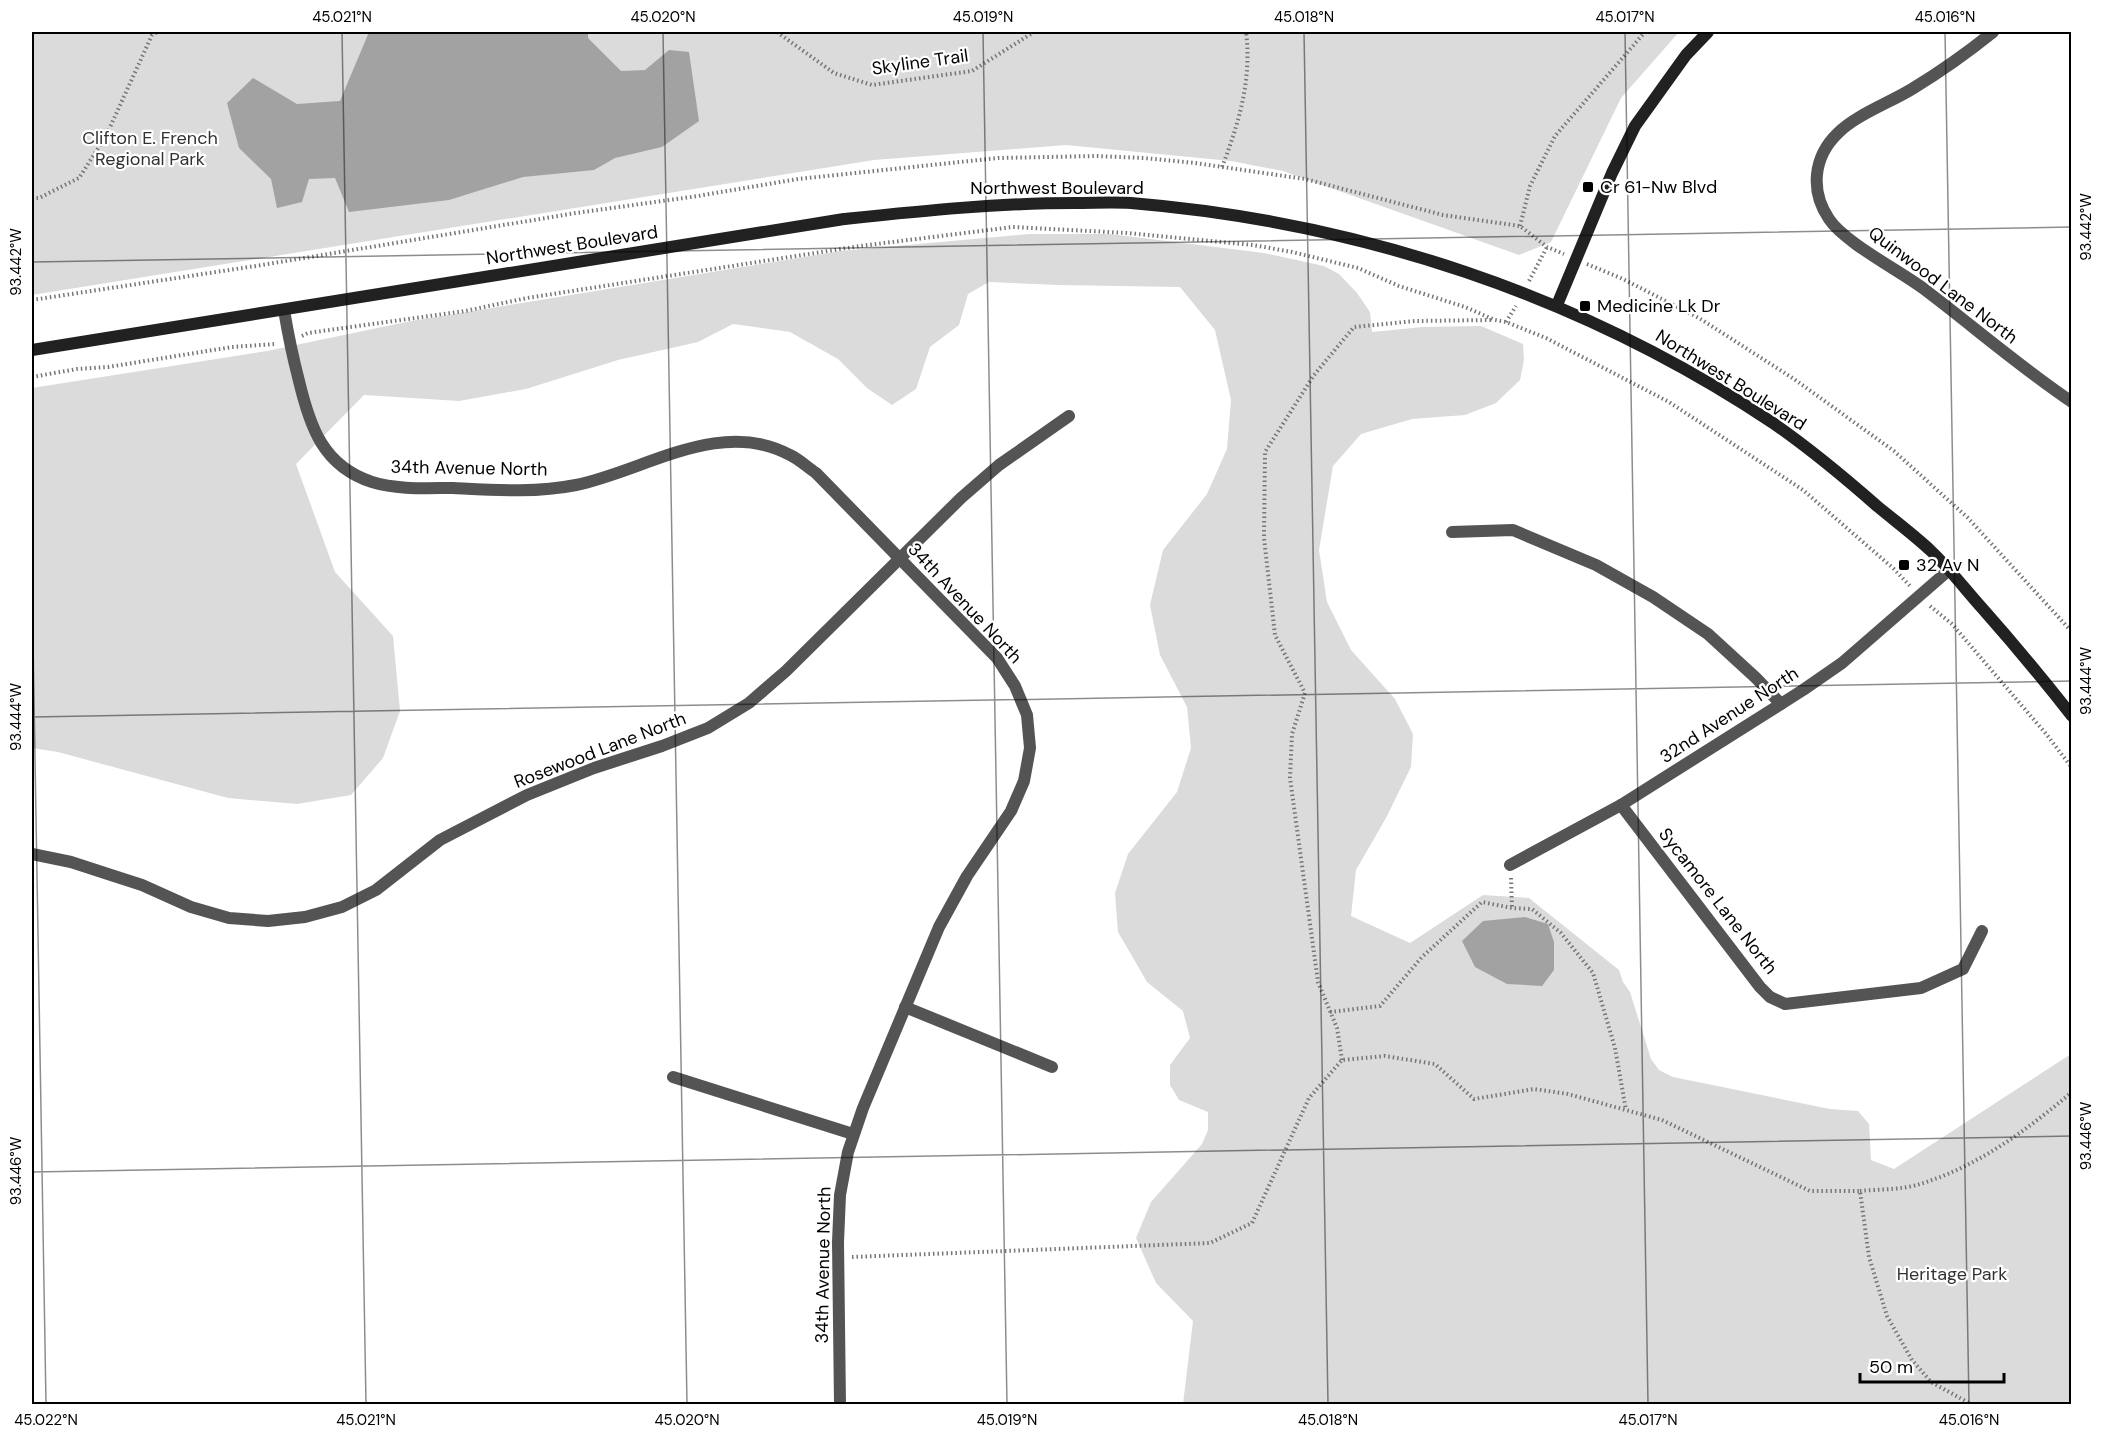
<svg xmlns="http://www.w3.org/2000/svg" width="2103" height="1436" font-family="'DM Sans',sans-serif">
  <style>
    .green { fill: #dbdbdb }
    .water { fill: #a2a2a2 }
    .lines { fill: none; stroke-linecap: round; stroke-linejoin: round }
    .path { stroke: #767676; stroke-width: 4; stroke-dasharray: 1.5 3; stroke-linecap: butt }
    .street { stroke: #545454; stroke-width: 12 }
    .secondary { stroke: #212121; stroke-width: 12 }
    .ticks { fill: none; stroke: #000; stroke-width: 1.5; stroke-opacity: 0.45 }
    .poi-dot { fill: #000; stroke: #fff; stroke-width: 2 }
    .labels { text-anchor: middle; stroke-width: 4.5; stroke-linejoin: round; paint-order: stroke }
    .street-label { font-size: 18px; fill: #000; stroke: #fff }
    .park-label { font-size: 18px; fill: #323232; stroke: #fff }
    .poi-label { font-size: 18px; fill: #000; stroke: #fff; text-anchor: start }
    .neatline { fill: none; stroke: #000; stroke-width: 2 }
    .ticks-label { font-size: 15px; text-anchor: middle; fill: #000 }
  </style>
  <rect width="100%" height="100%" fill="#fff"/>
  <g class="green">
    <polygon points="32,32 1679,32 1621,98 1551,242 1519,255 1283,171 1231,161 1066,145 874,160 32,295"/>
    <polygon points="1029,234 1110,234 1264,253 1324,266 1339,274 1357,293 1370,312 1372,332 1423,327 1481,326 1523,344 1524,360 1520,380 1496,403 1465,415 1412,419 1361,434 1333,466 1319,550 1327,602 1351,650 1395,699 1413,734 1411,767 1386,818 1356,870 1351,916 1410,943 1483,895 1529,898 1619,970 1623,982 1630,992 1651,1059 1659,1070 1673,1077 1830,1109 1858,1111 1869,1124 1871,1160 1894,1169 2071,1054 2071,1404 1183,1404 1193,1321 1156,1283 1136,1238 1151,1202 1202,1144 1208,1130 1208,1112 1179,1100 1170,1085 1170,1065 1190,1038 1183,1011 1147,982 1118,932 1115,893 1128,854 1177,792 1191,748 1187,707 1160,655 1150,605 1163,550 1207,494 1227,449 1231,400 1215,330 1180,287 1059,285 989,282 968,294 959,325 930,347 916,389 892,405 867,388 838,359 790,332 733,324 698,342 618,360 526,389 459,401 364,395 296,464 335,572 393,636 400,711 383,758 351,795 297,804 228,798 58,752 32,748 32,388 267,351 411,321 841,251"/>
  </g>
  <g class="water">
    <polygon points="369,32 588,32 588,38 621,71 645,70 669,50 689,52 699,121 662,147 615,158 594,170 523,177 449,200 349,212 335,178 309,179 302,202 277,208 271,179 239,148 227,103 253,78 297,104 340,101"/>
    <polygon points="1525,917 1548,924 1554,942 1554,970 1542,986 1507,984 1475,967 1462,941 1483,921"/>
  </g>
  <g class="lines">
    <g class="path">
      <polyline points="777,32 834,73 872,85 972,71 1034,32"/>
      <path d="M1222,167C1239,123 1252,79 1246,32"/>
      <polyline points="32,198 39,198 79,178 106,136 152,35 157,32"/>
      <polyline points="1520,226 1530,186 1555,136 1645,32"/>
      <polyline points="1587,264 1623,279 1699,318 1794,379 1894,451 1968,518 2072,632"/>
      <polyline points="1529,281 1547,247"/>
      <polyline points="32,300 262,265 576,213 698,196 798,179 998,158 1096,156 1144,158 1195,163 1305,179 1443,215 1520,226 1547,247 1564,254"/>
      <polyline points="1506,322 1516,306"/>
      <polyline points="302,336 308,333 465,311 527,298 860,246 1013,227 1127,233 1253,245 1292,252 1358,268 1399,286 1465,307 1495,320 1506,322 1546,338 1669,402 1803,490 1894,569 1910,586"/>
      <polyline points="32,377 77,369 108,367 232,347 275,344"/>
      <polyline points="1930,606 1952,624 2047,735 2072,768"/>
      <polyline points="1511,878 1512,908"/>
      <polyline points="1330,1012 1380,1006 1422,957 1482,902 1512,908 1532,909 1561,933 1593,973 1615,1048 1626,1110"/>
      <polyline points="1342,1060 1337,1028 1318,982 1290,778 1292,734 1305,693 1275,635 1264,538 1265,452 1314,375 1354,327 1415,321 1493,320"/>
      <path d="M1860,1191C1879,1189 1902,1190 1920,1184C1977,1167 2027,1130 2072,1092"/>
      <polyline points="852,1257 1210,1243 1252,1223 1309,1098 1342,1060 1385,1056 1435,1064 1474,1099 1534,1089 1568,1094 1662,1120 1810,1191 1860,1191 1869,1257 1887,1316 1912,1360 1931,1382 1971,1404"/>
    </g>
    <g class="street">
      <path d="M1993,32C1967,53 1940,72 1912,89C1889,103 1856,115 1838,133C1813,157 1810,191 1829,219C1844,242 1900,271 1924,289C1973,326 2020,367 2072,402"/>
      <path d="M284,310C288,334 293,358 299,381C310,427 323,466 372,482C398,490 427,488 453,488C494,490 536,493 576,485C644,471 720,417 790,455C799,459 807,467 816,473L997,658L1015,686L1027,715L1030,748L1024,781L1011,811L967,876L939,927L863,1108L848,1152L840,1195L838,1242L840,1404"/>
      <polyline points="1452,532 1513,530 1596,565 1653,597 1708,634 1756,678 1781,704"/>
      <polyline points="1621,805 1760,987 1770,997 1785,1004 1921,988 1963,969 1982,931"/>
      <polyline points="32,854 71,862 111,875 142,885 191,907 229,918 268,921 305,917 342,907 376,890 440,840 527,795 594,768 662,746 708,728 749,703 786,671 961,498 999,465 1069,416"/>
      <polyline points="1510,865 1621,805 1803,690 1842,663 1949,570"/>
      <polyline points="905,1007 1052,1067"/>
      <polyline points="673,1077 853,1134"/>
    </g>
    <g class="secondary">
      <polyline points="1557,305 1612,173 1635,126 1686,55 1708,32"/>
      <path d="M32,350L844,219C921,211 997,203 1075,203C1093,203 1112,202 1131,203C1360,222 1581,295 1773,423C1809,448 1844,477 1877,506C1895,521 1914,535 1931,551C1949,568 1965,589 1982,608C2013,643 2043,679 2072,716"/>
    </g>
  </g>
  <path class="ticks" d="M342,32L366,1404M663,32L687,1404M983,32L1007,1404M1304,32L1328,1404M1625,32L1648,1404M1945,32L1969,1404M32,262L2072,227M32,582L46,1404M32,717L2072,681M32,1172L2072,1136"/>
  <g class="poi-dot">
    <rect x="1582" y="181" width="12" height="12" rx="3"/>
    <rect x="1579" y="300" width="12" height="12" rx="3"/>
    <rect x="1898" y="559" width="12" height="12" rx="3"/>
  </g>
  <g class="labels">
    <g class="street-label">
      <text transform="translate(920 62) rotate(-8)" y="6">Skyline Trail</text>
      <text x="1057" y="194">Northwest Boulevard</text>
      <text transform="translate(572 245) rotate(-9)" y="6">Northwest Boulevard</text>
      <text transform="translate(1943 285) rotate(37)" y="6">Quinwood Lane North</text>
      <text transform="translate(1731 380) rotate(32)" y="6">Northwest Boulevard</text>
      <text transform="translate(469 468) rotate(1)" y="6">34th Avenue North</text>
      <text transform="translate(965 603) rotate(47)" y="6">34th Avenue North</text>
      <text transform="translate(1729 715) rotate(-33)" y="6">32nd Avenue North</text>
      <text transform="translate(600 750) rotate(-21)" y="6">Rosewood Lane North</text>
      <text transform="translate(1718 901) rotate(52)" y="6">Sycamore Lane North</text>
      <text transform="translate(823 1265) rotate(-89)" y="6">34th Avenue North</text>
    </g>
    <g class="park-label">
      <text x="150" y="144">Clifton E. French<tspan x="150" dy="21">Regional Park</tspan></text>
      <text x="1952" y="1280">Heritage Park</text>
    </g>
    <g class="poi-label">
      <text x="1600" y="193">Cr 61-Nw Blvd</text>
      <text x="1597" y="312">Medicine Lk Dr</text>
      <text x="1916" y="571">32 Av N</text>
    </g>
  </g>
  <rect width="2103" height="1436" fill="none" stroke="#ffffff" stroke-width="66"/>
  <path d="M1860 1373v9h144v-9" fill="none" stroke="#000000" stroke-width="3"/>
  <text x="1869" y="1373" font-size="18" fill="#000000" stroke="#ffffff" stroke-width="4.5" paint-order="stroke">50 m</text>
  <rect x="33" y="33" width="2037" height="1370" class="neatline"/>
  <g class="ticks-label">
    <text x="342" y="22">45.021°N</text>
    <text x="663" y="22">45.020°N</text>
    <text x="983" y="22">45.019°N</text>
    <text x="1304" y="22">45.018°N</text>
    <text x="1625" y="22">45.017°N</text>
    <text x="1945" y="22">45.016°N</text>
    <text transform="translate(2086 227) rotate(-90)" y="5">93.442°W</text>
    <text transform="translate(16 262) rotate(-90)" y="5">93.442°W</text>
    <text transform="translate(2086 681) rotate(-90)" y="5">93.444°W</text>
    <text transform="translate(16 717) rotate(-90)" y="5">93.444°W</text>
    <text transform="translate(2086 1136) rotate(-90)" y="5">93.446°W</text>
    <text transform="translate(16 1171) rotate(-90)" y="5">93.446°W</text>
    <text x="46" y="1425">45.022°N</text>
    <text x="366" y="1425">45.021°N</text>
    <text x="687" y="1425">45.020°N</text>
    <text x="1007" y="1425">45.019°N</text>
    <text x="1328" y="1425">45.018°N</text>
    <text x="1648" y="1425">45.017°N</text>
    <text x="1969" y="1425">45.016°N</text>
  </g>
</svg>
